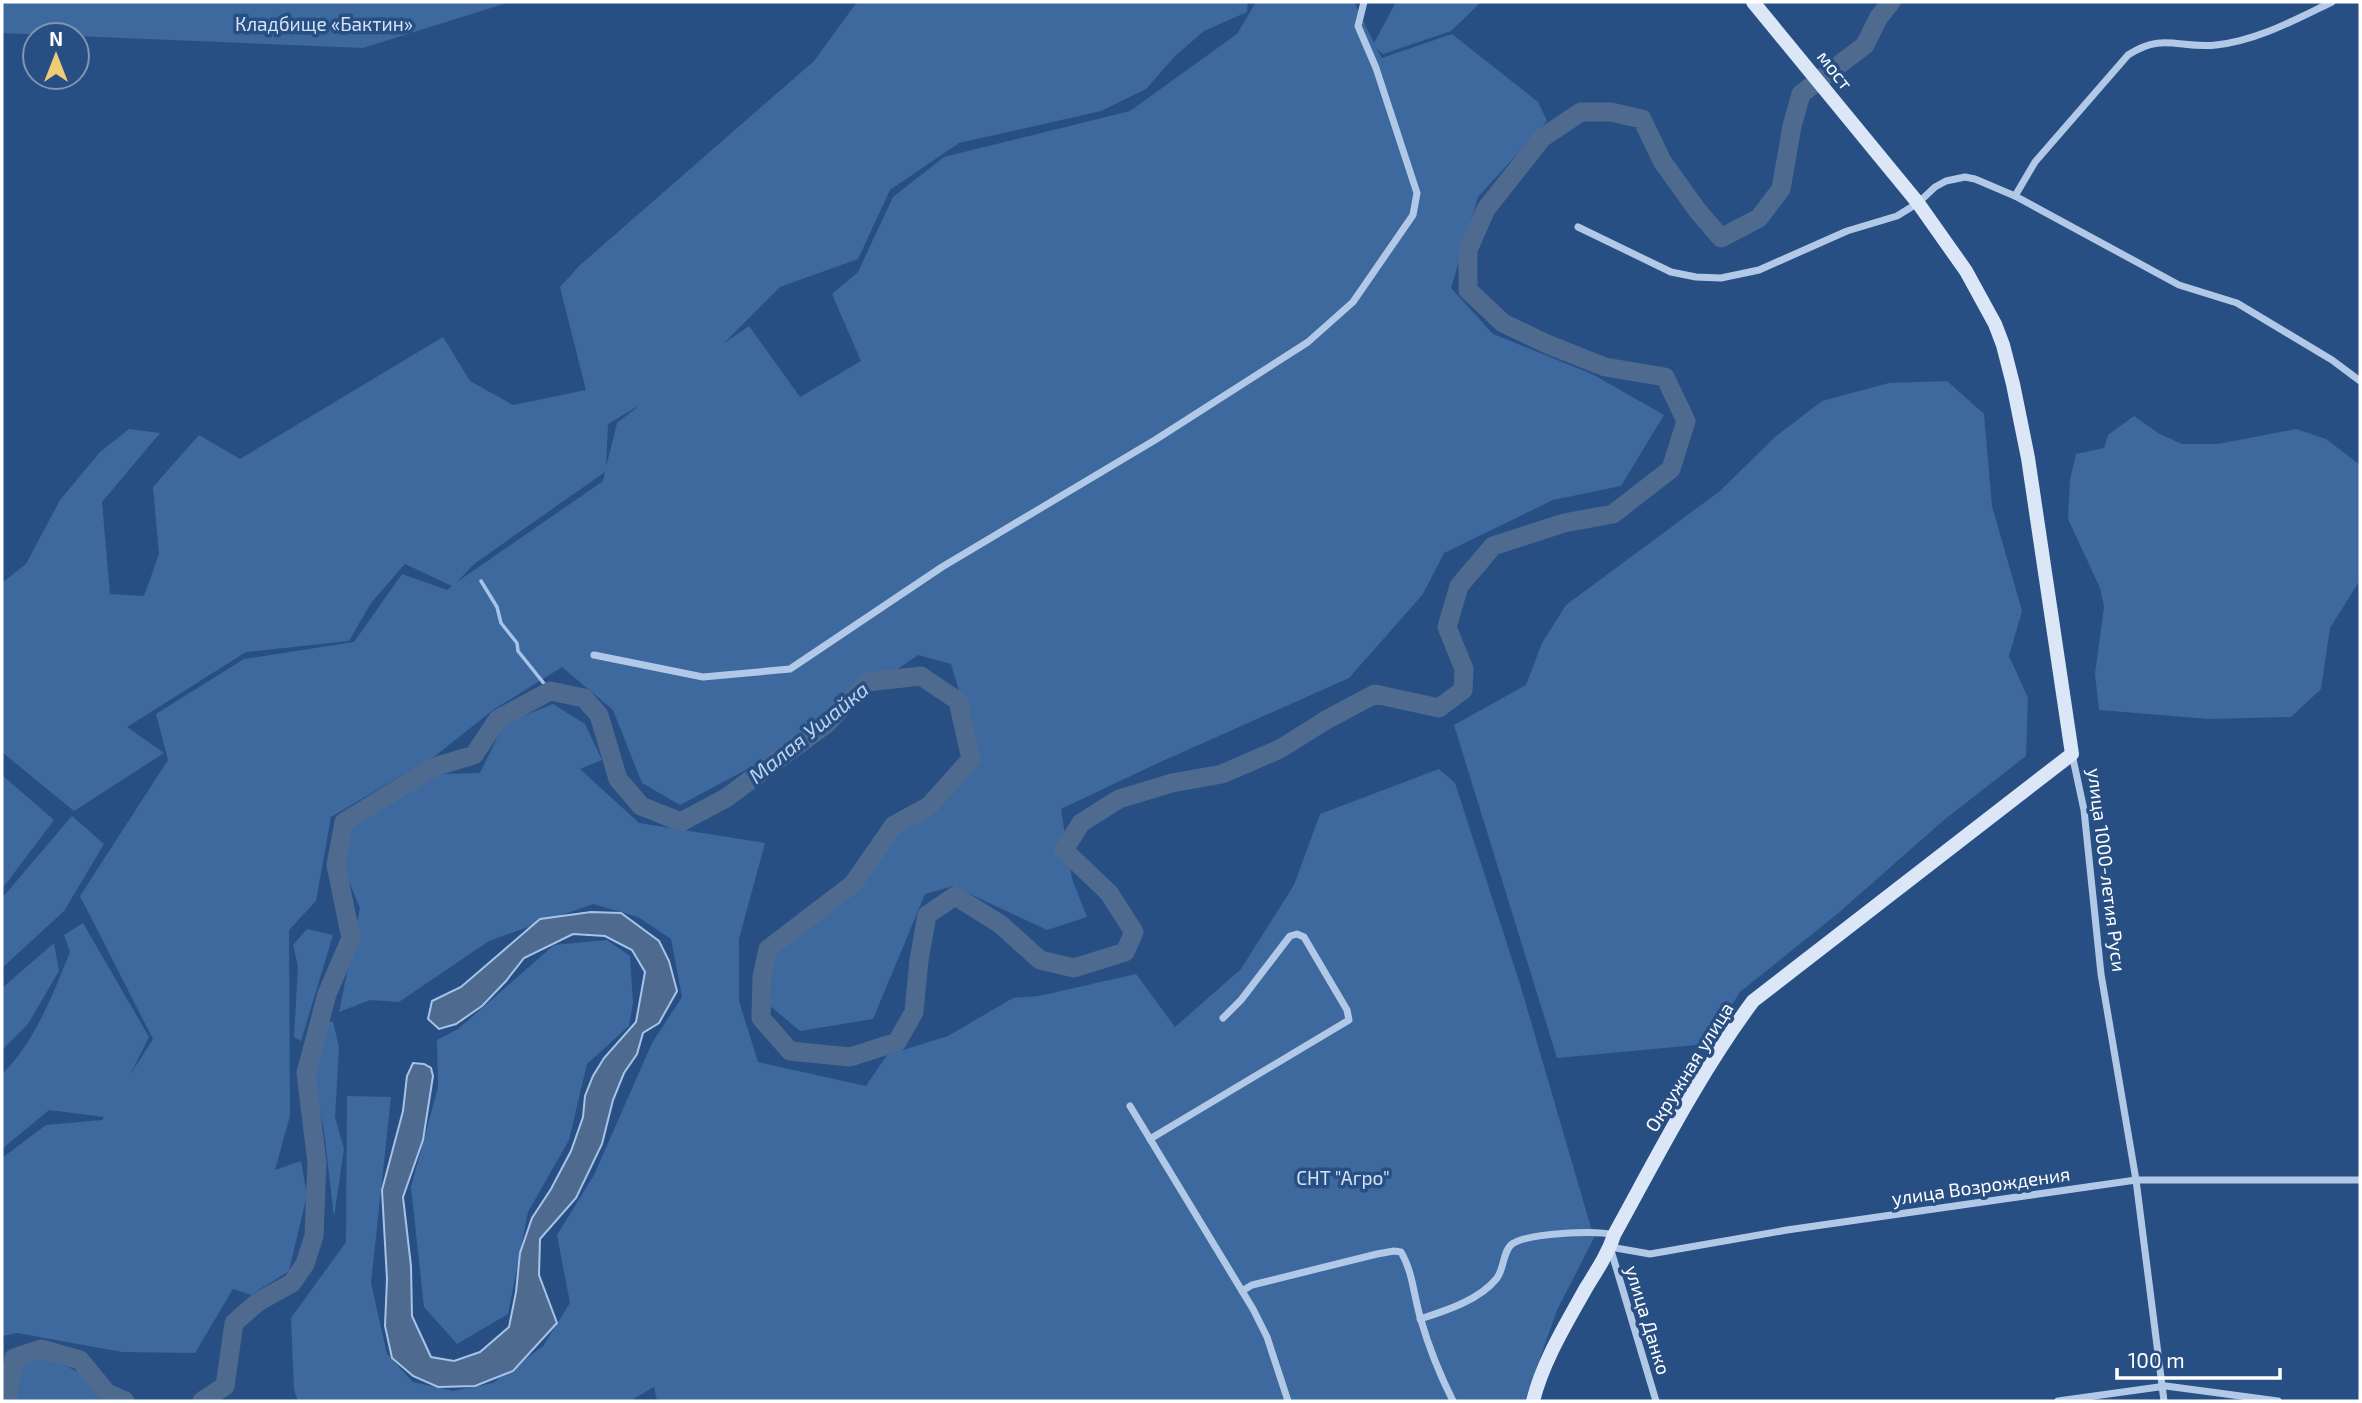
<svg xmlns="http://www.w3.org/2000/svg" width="2362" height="1403" font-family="'Exo 2',sans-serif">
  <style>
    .green { fill: #3d699f; fill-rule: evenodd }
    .water { fill: #4e6b8f; stroke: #a6c4e7; stroke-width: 2 }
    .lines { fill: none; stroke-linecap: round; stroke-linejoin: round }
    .stream { stroke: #a6c4e7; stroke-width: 3.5 }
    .river { stroke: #4e6b8f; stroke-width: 19 }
    .street { stroke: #b1c9e7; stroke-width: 7 }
    .secondary { stroke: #dbe7f6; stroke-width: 14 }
    .labels { text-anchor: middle; stroke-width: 7; stroke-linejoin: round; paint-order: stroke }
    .park-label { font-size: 19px; fill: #d5e3f5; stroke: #284f83 }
    .street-label { font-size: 19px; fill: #fff; stroke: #284f83 }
    .water-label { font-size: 21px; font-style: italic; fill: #bdd3ee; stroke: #284f83 }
  </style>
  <rect width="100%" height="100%" fill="#284f83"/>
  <g class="green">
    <polygon points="2,2 510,2 363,48 2,33"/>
    <path d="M857,2H1248L1247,12L1204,31L1174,57L1146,89L1101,111L959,143L890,190L858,259L780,287L723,344L749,326L800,397L861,361L832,294L858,272L893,197L944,157L1130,111L1237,34L1256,2H1354L1374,43L1396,2H1481L1451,31L1383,54L1376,48L1382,58L1452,34L1538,102L1547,121L1478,197L1451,288L1493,334L1592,374L1664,415L1621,486L1553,500L1444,553L1423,594L1349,678L1156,764L1061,809L1072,879L1087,917L1047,930L953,886L925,894L873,1019L800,1031L769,1005L773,955L820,914L891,833L980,762L951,664L918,655L774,755L680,805L642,783L613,710L562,667L493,710L435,756L331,817L316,901L289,930L290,1116L275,1170L301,1161L307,1195L289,1271L251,1295L233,1289L195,1353L122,1352L17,1333L2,1336V1158L46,1125L102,1120L104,1117L49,1110L2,1149V1074C35,1042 53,994 70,952L64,935L83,923L149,1037L130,1075L153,1039L80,896L168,760L156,714L244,659L354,642L402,574L447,590L452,586L405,564L371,603L349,641L246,652L127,727L164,753L74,811L2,752V583L26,564L60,500L100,452L129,429L160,433L102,502L110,594L144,596L159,554L153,487L199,435L240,459L443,337L470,381L513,405L586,390L560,287L579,266L814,61ZM640,405L617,423L606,467L608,424ZM605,472L603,481L457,582L474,564Z"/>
    <polygon points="1947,381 1984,414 1992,506 2022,611 2009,656 2028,698 2026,756 1944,820 1836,915 1740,992 1707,1044 1557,1058 1454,725 1526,685 1542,643 1566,605 1720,491 1775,437 1822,401 1889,383"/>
    <polygon points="2134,416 2158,433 2182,444 2218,444 2296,429 2326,439 2360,465 2360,580 2330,628 2321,689 2291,717 2209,719 2099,710 2095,674 2104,607 2100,588 2068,519 2070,480 2076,454 2104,448 2108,435"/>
    <polygon points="553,704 585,724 602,760 580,769 639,823 765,843 739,939 739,1001 758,1062 866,1086 887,1055 948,1036 1013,998 1039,996 1136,974 1175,1027 1241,969 1294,885 1320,814 1439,769 1455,783 1520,984 1594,1238 1557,1310 1525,1401 657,1401 654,1387 630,1401 298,1401 294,1390 291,1318 346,1242 347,1096 391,1097 371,1283 387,1354 413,1382 453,1391 493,1383 543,1346 570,1303 557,1235 594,1175 652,1043 682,997 671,939 638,917 593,904 489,941 399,1002 370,1000 339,1012 360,908 342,865 350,825 437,774 480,773 504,724"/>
    <polygon points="2,775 54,820 2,889"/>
    <polygon points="72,816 104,844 64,911 2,968 2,898"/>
    <polygon points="307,929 333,935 301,1041 294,1037 298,966 293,945"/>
    <polygon points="607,940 630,956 633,1003 629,1026 587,1064 569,1140 528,1212 508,1314 457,1344 424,1307 411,1187 438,1087 437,1040 458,1029 554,945"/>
    <polygon points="54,943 59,971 28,1024 2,1050 2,988"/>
    <polygon points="327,1021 333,1022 339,1047 335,1117 344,1149 334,1217 324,1131 313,1074"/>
    <polygon points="50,1358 84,1375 105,1401 14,1401 20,1360"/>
  </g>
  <polygon class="water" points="591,912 621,913 659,941 669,961 677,991 659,1023 643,1033 637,1054 624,1073 613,1100 602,1144 576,1198 540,1239 539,1275 557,1323 513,1371 475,1386 438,1387 413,1376 392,1358 385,1326 387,1279 382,1190 403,1111 407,1076 413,1063 424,1064 431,1068 433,1076 423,1140 403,1197 411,1266 412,1316 431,1357 454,1361 480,1352 509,1327 516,1292 520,1253 532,1218 551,1189 571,1151 583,1117 585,1096 593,1076 604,1058 636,1022 645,972 632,950 605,936 573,934 524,958 506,981 482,1006 456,1024 439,1029 428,1019 432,1001 461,987 540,919"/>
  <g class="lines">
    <polyline class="stream" points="481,581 497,607 501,623 517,643 518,651 550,691"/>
    <g class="river">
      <polyline points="7,1401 14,1358 41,1349 80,1360 107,1393 125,1401"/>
      <polyline points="202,1401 225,1386 234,1323 258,1302 292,1283 305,1264 314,1236 317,1163 306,1073 327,994 351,938 336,865 344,822 434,767 474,755 498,719 550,691 584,698 599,715 618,779 641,806 681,822 726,798 826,724 867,682 921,676 958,701 971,759 929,806 894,825 853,884 768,949 762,977 761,1018 790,1051 850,1057 897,1042 914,1012 919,960 927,915 955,896 1000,924 1040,960 1074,968 1125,952 1134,932 1109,893 1064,850 1081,823 1119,799 1172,783 1222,774 1280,749 1326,720 1375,694 1439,708 1463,690 1464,669 1447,627 1459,586 1493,546 1564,523 1613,514 1671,469 1686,421 1665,377 1605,367 1547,344 1503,323 1468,290 1468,250 1486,209 1542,138 1581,112 1611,112 1642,119 1662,161 1697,210 1721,238 1759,218 1781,189 1792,126 1801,94 1865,45 1879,17 1891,2"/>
    </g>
    <g class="street">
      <path d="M2015,196L2035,162L2128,55C2163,32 2179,49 2216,45C2257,41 2296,19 2332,2"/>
      <polyline points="1578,227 1671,272 1696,277 1721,278 1759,270 1847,231 1897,216 1918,203 1935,187 1946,181 1965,177 1975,179 2015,196 2179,285 2237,303 2332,360 2360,381"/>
      <polyline points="594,655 703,677 790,669 942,567 1155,440 1308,342 1353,302 1413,215 1417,193 1376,68 1358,26 1364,2"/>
      <polyline points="2072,754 2084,810 2101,974 2136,1180 2164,1401"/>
      <polyline points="1130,1106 1253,1309 1267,1337 1288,1401"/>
      <polyline points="1150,1139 1349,1020 1347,1010 1304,937 1297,934 1290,936 1241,1000 1223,1018"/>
      <path d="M1242,1291L1252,1285L1377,1254L1394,1251L1401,1252C1413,1272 1414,1298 1421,1320C1429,1348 1440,1375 1453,1401"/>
      <path d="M1420,1319C1445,1311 1480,1300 1497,1278C1504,1269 1503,1251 1512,1244C1528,1233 1596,1230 1614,1235"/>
      <polyline points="1656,1401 1610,1247 1650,1254 1787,1230 2136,1180 2360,1180"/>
      <polyline points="2058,1401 2166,1386 2278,1401"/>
    </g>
    <path class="secondary" d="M1533,1401C1543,1361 1566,1324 1586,1288C1597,1270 1608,1254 1614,1235C1658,1155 1699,1074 1753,1001L2072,754L2028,458L2013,384L2003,345L1995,324L1966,271L1918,203L1753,2"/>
  </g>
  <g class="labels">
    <g class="park-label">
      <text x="324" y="31">Кладбище «Бактин»</text>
      <text x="1343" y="1185">СНТ "Агро"</text>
    </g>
    <g class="street-label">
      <text transform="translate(1835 70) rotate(52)" y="7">мост</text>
      <text transform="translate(2107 870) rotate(83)" y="7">улица 1000-летия Руси</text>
      <text transform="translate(1689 1067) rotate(-58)" y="7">Окружная улица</text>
      <text transform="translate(1981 1186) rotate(-8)" y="7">улица Возрождения</text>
      <text transform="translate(1648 1320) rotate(73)" y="7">улица Данко</text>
    </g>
    <g class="water-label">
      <text transform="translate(809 733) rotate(-39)" y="7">Малая Ушайка</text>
    </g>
  </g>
  <rect width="2362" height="1403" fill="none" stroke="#ffffff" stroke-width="7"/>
  <g transform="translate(56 56)"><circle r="33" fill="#284f83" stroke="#7e95b5" stroke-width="2"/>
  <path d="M0-5L12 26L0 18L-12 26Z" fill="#eecc78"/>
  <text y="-10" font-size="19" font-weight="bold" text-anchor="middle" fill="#ffffff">N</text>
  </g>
  <path d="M2117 1368v10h163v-10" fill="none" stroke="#ffffff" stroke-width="3.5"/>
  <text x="2128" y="1368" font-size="21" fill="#ffffff" stroke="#284f83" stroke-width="5" paint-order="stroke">100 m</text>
</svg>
